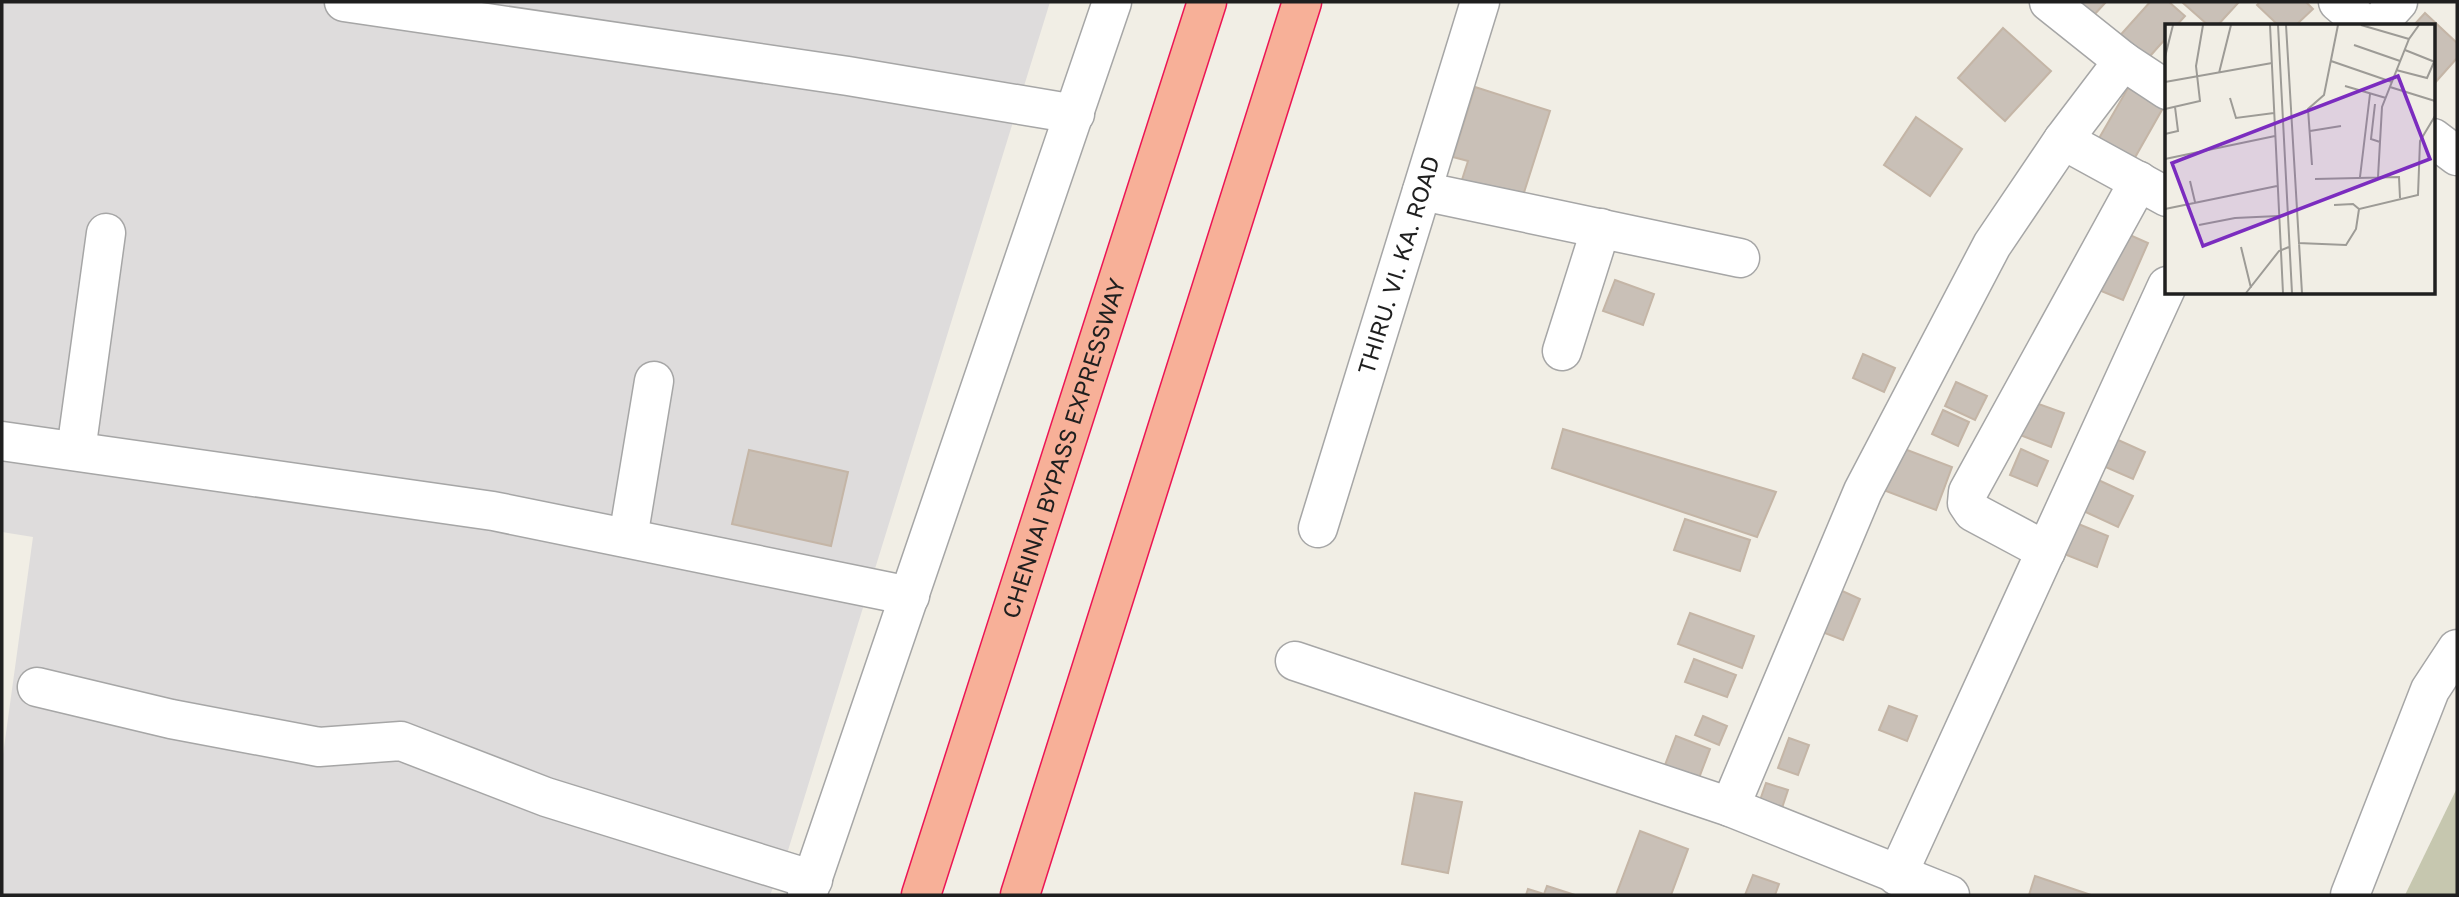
<svg xmlns="http://www.w3.org/2000/svg" width="2459" height="897" font-family="'Golos Text',sans-serif">
  <style>
    .residential { fill: #dedcdc }
    .construction { fill: #c6c7af }
    .building { fill: #c9c0b7; stroke: #c4b5a6; stroke-width: 2 }
    .lines { fill: none; stroke-linecap: round; stroke-linejoin: round }
    .minor-casing { stroke: #a6a6a6; stroke-width: 41 }
    .tertiary-casing { stroke: #a6a6a6; stroke-width: 41 }
    .trunk-casing { stroke: #ec1554; stroke-width: 41 }
    .minor { stroke: #fff; stroke-width: 38 }
    .tertiary { stroke: #fff; stroke-width: 38 }
    .trunk { stroke: #f7b098; stroke-width: 38 }
    .labels { text-anchor: middle; stroke-width: 5; stroke-linejoin: round; paint-order: stroke }
    .street-label { font-size: 23px; fill: #1f1f1f; stroke: #fff }
    .inset-road { fill: none; stroke: #9d9b96; stroke-width: 2 }
    .view { fill: #7b2cbf; fill-opacity: 0.15; stroke: #7b2cbf; stroke-width: 3.5 }
    .inset-edge { fill: none; stroke: #1f1f1f; stroke-width: 3.5 }
  </style>
  <rect width="100%" height="100%" fill="#f1eee5"/>
  <polygon class="residential" points="2,2 1050,2 786,857 770,895 2,895 2,762 33,537 2,532"/>
  <polygon class="construction" points="2457,788 2457,895 2405,895"/>
  <g class="building">
    <polygon points="2077,2 2106,2 2093,16"/>
    <polygon points="2150,2 2169,2 2185,16 2176,26 2167,26 2167,37 2143,64 2116,40"/>
    <polygon points="2185,2 2239,2 2217,26 2209,26 2183,3"/>
    <polygon points="2260,2 2306,2 2313,9 2295,26 2279,26 2257,5"/>
    <polygon points="2425,13 2457,43 2457,58 2433,85 2433,26 2413,26"/>
    <polygon points="2003,28 2051,71 2005,121 1958,78"/>
    <polygon points="1475,87 1550,111 1520,205 1460,186 1468,161 1453,157"/>
    <polygon points="2128,88 2163,108 2129,168 2094,147"/>
    <polygon points="1916,117 1962,149 1930,196 1884,165"/>
    <polygon points="2114,228 2148,243 2123,300 2089,286"/>
    <polygon points="1615,280 1654,294 1643,325 1603,311"/>
    <polygon points="1863,354 1895,368 1884,392 1853,378"/>
    <polygon points="1956,382 1987,396 1975,420 1945,406"/>
    <polygon points="2033,402 2064,413 2051,447 2020,435"/>
    <polygon points="1943,410 1969,422 1958,446 1932,434"/>
    <polygon points="1563,429 1776,492 1757,537 1552,468"/>
    <polygon points="2107,435 2145,452 2133,479 2094,462"/>
    <polygon points="1894,445 1952,467 1936,510 1878,488"/>
    <polygon points="2021,449 2048,461 2037,486 2010,475"/>
    <polygon points="749,450 848,472 831,546 732,524"/>
    <polygon points="2094,478 2133,496 2118,527 2079,509"/>
    <polygon points="1685,519 1750,540 1740,571 1674,550"/>
    <polygon points="2076,523 2108,536 2097,567 2064,554"/>
    <polygon points="1840,590 1860,599 1843,640 1822,632"/>
    <polygon points="1690,613 1754,636 1742,668 1678,644"/>
    <polygon points="1694,659 1736,675 1727,697 1685,682"/>
    <polygon points="1889,706 1917,716 1907,741 1879,730"/>
    <polygon points="1703,716 1727,726 1719,745 1695,735"/>
    <polygon points="1676,736 1710,749 1699,778 1665,765"/>
    <polygon points="1789,738 1809,745 1798,775 1778,768"/>
    <polygon points="1766,783 1788,790 1779,817 1757,809"/>
    <polygon points="1415,793 1462,802 1448,873 1402,864"/>
    <polygon points="1640,831 1688,849 1671,895 1616,895"/>
    <polygon points="1753,875 1779,884 1775,895 1745,895"/>
    <polygon points="2035,876 2091,895 2029,895"/>
    <polygon points="1547,886 1575,895 1526,895 1528,889 1544,894"/>
  </g>
  <g class="lines">
    <defs>
      <g id="minor">
        <polyline points="344,2 848,76 1075,114"/>
        <polyline points="2049,2 2123,61 2167,90"/>
        <polyline points="2338,2 2366,26"/>
        <polyline points="2376,26 2398,2"/>
        <polyline points="2433,138 2457,156"/>
        <polyline points="2063,140 2167,197"/>
        <polyline points="1422,191 1740,258"/>
        <polyline points="1562,351 1601,228"/>
        <polyline points="2,441 493,511 910,596"/>
        <polyline points="76,451 106,233"/>
        <path id="s1" d="M1318,528L1480,2"/>
        <polyline points="628,538 654,381"/>
        <polyline points="2046,551 1973,512 1967,503 1968,492 2139,181"/>
        <polyline points="1295,661 1730,807 1950,895"/>
        <polyline points="37,687 171,719 319,747 401,741 546,797 813,880"/>
        <polyline points="1730,807 1863,491 1992,245 2063,140 2123,61"/>
        <polyline points="1897,876 2167,286"/>
      </g>
      <g id="tertiary">
        <polyline points="807,895 1112,2"/>
        <polyline points="2350,895 2430,690 2457,649"/>
      </g>
      <g id="trunk">
        <path id="s2" d="M921,895L1207,2"/>
        <polyline points="1020,895 1302,2"/>
      </g>
    </defs>
    <use href="#minor" class="minor-casing"/>
    <use href="#tertiary" class="tertiary-casing"/>
    <use href="#trunk" class="trunk-casing"/>
    <use href="#minor" class="minor"/>
    <use href="#tertiary" class="tertiary"/>
    <use href="#trunk" class="trunk"/>
  </g>
  <g class="labels">
    <g class="street-label">
      <text dy="8" stroke="none"><textPath href="#s1" startOffset="275">THIRU. VI. KA. ROAD</textPath></text>
      <text dy="8" stroke="none"><textPath href="#s2" startOffset="469">CHENNAI BYPASS EXPRESSWAY</textPath></text>
    </g>
  </g>
  <g transform="translate(2165 24)">
    <rect width="270" height="270" fill="#f1eee5"/>
    <path class="inset-road" d="M105,1L118,269M113,1L127,269M121,1L137,269M196,1L244,15M189,21L235,37M240,26L270,38M0,33L8,1M166,37L227,58M231,46L262,54L269,38M54,49L66,1M0,58L107,39M180,62L221,74M225,63L270,77M65,74L71,94L109,89M210,80L206,115L215,118M0,85L35,77L31,42L38,1M145,107L176,102M0,110L13,107L10,83M0,135L110,112M147,141L143,85L159,71L173,1M195,153L205,70M213,153L217,83L244,15L254,1M150,155L234,153L235,174M25,157L30,178M169,181L188,180L194,185M0,185L112,162M34,201L70,194L113,192M133,219L181,221L191,205L194,185L253,171L255,117L270,92M76,223L86,264M81,269L114,227L124,223"/>
    <path class="view" d="M233,52L265,135L38,222L7,139Z"/>
    <rect width="270" height="270" class="inset-edge"/>
  </g>
  <rect width="2459" height="897" fill="none" stroke="#1f1f1f" stroke-width="7"/>
</svg>
